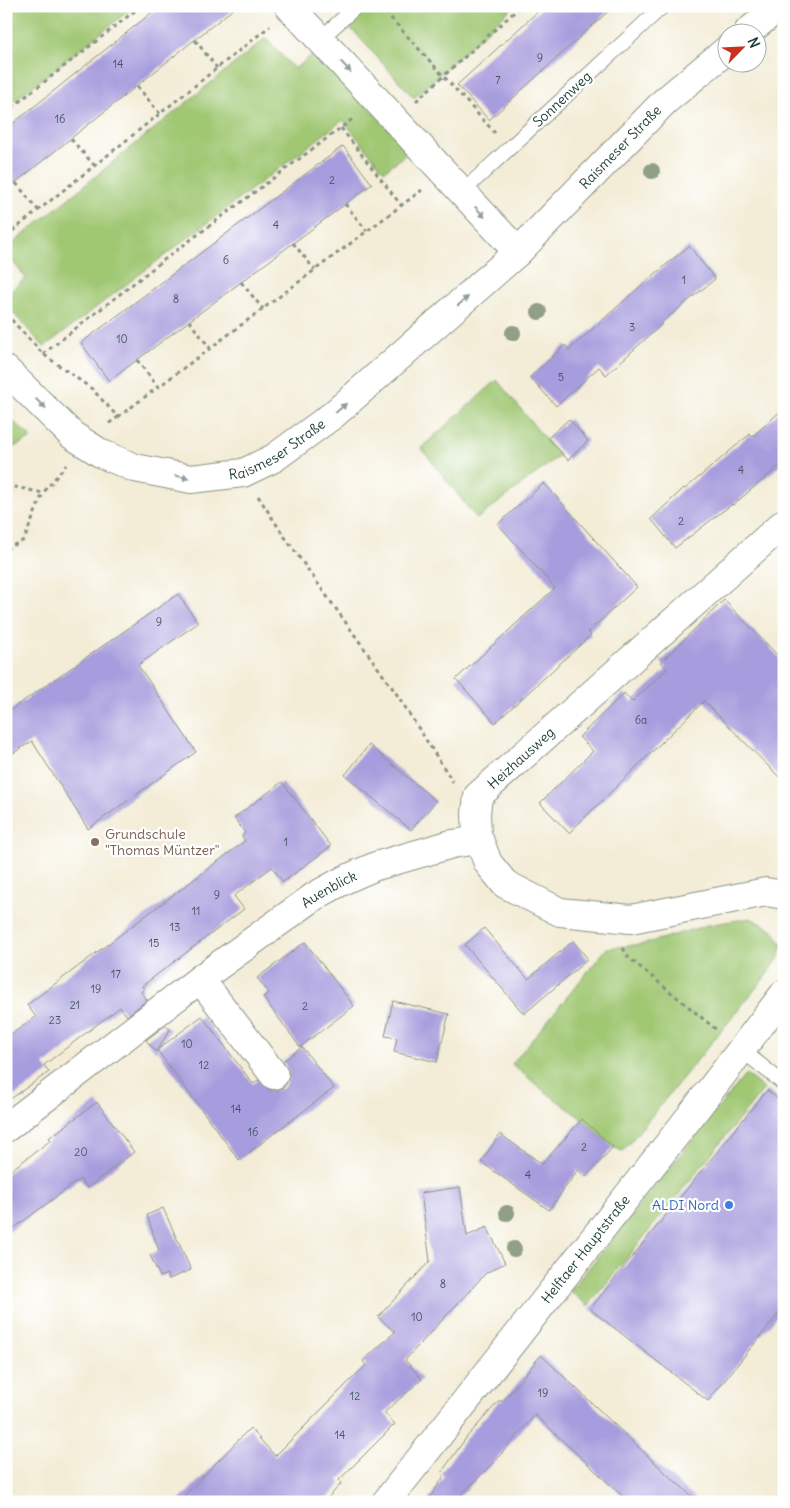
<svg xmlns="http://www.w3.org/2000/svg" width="790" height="1508" font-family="Delius,sans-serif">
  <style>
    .green { fill: #a0c873; stroke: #608254 }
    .building { fill: #a79cdd }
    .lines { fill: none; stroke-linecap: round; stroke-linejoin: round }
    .service-casing { stroke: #899485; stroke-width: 16 }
    .minor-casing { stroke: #899485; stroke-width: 30 }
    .path { stroke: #899485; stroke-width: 3; stroke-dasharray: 4 4; stroke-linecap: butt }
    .service { stroke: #fff; stroke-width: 14 }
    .minor { stroke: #fff; stroke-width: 28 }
    .tree { fill: #909f86 }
    .oneway { fill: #8f9e9a }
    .education-dot { fill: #8d6e63; stroke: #fff; stroke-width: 2 }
    .shop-dot { fill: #3f7fe0; stroke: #fff; stroke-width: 2 }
    .labels { text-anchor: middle; stroke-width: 4.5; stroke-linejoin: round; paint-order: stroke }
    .number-label { font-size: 11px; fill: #41555e }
    .street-label { font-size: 14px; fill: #1f3d34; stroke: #fff }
    .education-label { font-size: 14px; fill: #785e54; stroke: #fff; text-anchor: start }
    .shop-label { font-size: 14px; fill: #366cbe; stroke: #fff; text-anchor: end }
  </style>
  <rect width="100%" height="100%" fill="#fff"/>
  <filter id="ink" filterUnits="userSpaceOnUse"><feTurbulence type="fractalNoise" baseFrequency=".02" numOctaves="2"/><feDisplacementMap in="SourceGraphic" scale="10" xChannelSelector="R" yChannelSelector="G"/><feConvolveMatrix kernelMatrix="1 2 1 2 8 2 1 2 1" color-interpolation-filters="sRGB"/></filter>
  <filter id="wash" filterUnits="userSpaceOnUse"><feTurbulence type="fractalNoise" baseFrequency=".0096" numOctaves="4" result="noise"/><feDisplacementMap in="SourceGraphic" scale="20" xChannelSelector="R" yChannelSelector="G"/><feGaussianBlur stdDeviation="1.12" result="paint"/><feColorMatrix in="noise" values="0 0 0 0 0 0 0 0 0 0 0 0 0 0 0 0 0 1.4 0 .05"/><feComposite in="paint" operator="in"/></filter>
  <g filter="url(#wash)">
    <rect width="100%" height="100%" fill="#f3ecd6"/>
    <g class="green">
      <polygon points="6,6 135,6 6,107"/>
      <polygon points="369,6 514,6 414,98 348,25"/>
      <polygon points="266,38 294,69 317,52 410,151 384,171 343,120 44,347 6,305 6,295 26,278 6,253 6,249"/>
      <polygon points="497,380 559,456 477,519 421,448"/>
      <polygon points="6,415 32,438 6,451"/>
      <polygon points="750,918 772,929 783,946 778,959 766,976 623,1151 613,1147 582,1119 539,1087 512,1064 607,948 644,944 708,925"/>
      <polygon points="746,1074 764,1089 588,1306 570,1291"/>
    </g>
    <g id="blocks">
      <g class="building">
        <polygon points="160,6 237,6 6,190 6,129"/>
        <polygon points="544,6 614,6 489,120 457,85"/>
        <polygon points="343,146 372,184 109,381 81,343"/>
        <polygon points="689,246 715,279 661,323 662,324 606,375 599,367 556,406 530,377 565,345 569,350 644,283"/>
        <polygon points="784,408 784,462 733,505 732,504 675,548 651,519 684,488 685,489 750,434 752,437"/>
        <polygon points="569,419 588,441 568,460 548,438"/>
        <polygon points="544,483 637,587 588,632 591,635 495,723 456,679 555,588 498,524"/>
        <polygon points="178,594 198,623 138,665 196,752 88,829 32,741 6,758 6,713"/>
        <polygon points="724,600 784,662 784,782 704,701 569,833 540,803 593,751 579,737 624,693 632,702 667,669 661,662"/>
        <polygon points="369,745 436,801 411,830 345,775"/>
        <polygon points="282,782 331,846 283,882 272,867 234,896 244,909 142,986 144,989 141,992 147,1000 127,1016 120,1007 44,1065 49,1072 6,1102 6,1038 36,1017 27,1005 245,841 242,836 245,833 234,818"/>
        <polygon points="484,928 528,979 573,941 588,959 524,1014 465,945"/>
        <polygon points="305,942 354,1006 300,1047 263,997 269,993 257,978"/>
        <polygon points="393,1001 449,1014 437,1062 394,1052 397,1038 385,1036"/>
        <polygon points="202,1016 253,1084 258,1080 269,1090 277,1090 283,1088 288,1081 289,1073 283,1061 302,1047 334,1088 239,1160 157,1050 156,1052 146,1040 166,1025 170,1030 157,1050"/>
        <polygon points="767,1090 784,1104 784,1307 708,1401 590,1309"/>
        <polygon points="97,1102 134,1152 87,1188 80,1179 6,1234 6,1174 51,1140 49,1138"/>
        <polygon points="582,1119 613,1147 586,1177 578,1170 549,1210 481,1162 500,1134 542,1164"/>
        <polygon points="460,1187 467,1236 487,1227 505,1263 486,1273 405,1360 422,1379 384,1413 395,1424 339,1480 341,1484 324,1502 178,1502 250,1428 275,1456 366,1365 363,1361 395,1332 378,1317 430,1261 421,1193"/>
        <polygon points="163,1208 191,1270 169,1279 167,1274 160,1277 150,1255 159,1251 147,1215"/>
        <polygon points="541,1355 669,1476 699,1502 629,1502 535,1415 495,1461 454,1502 427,1502 444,1476 441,1473 466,1438 500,1400 502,1402"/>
      </g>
    </g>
  </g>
  <g filter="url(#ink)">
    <use href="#blocks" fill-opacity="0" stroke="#899485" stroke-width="1"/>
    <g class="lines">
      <defs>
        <g id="service">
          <polyline points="320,39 357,6"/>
          <polyline points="462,192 663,6"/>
          <polyline points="742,1050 784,1084"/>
        </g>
        <g id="minor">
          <polyline points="289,6 518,252"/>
          <polyline points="748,32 780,6"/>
          <path id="s1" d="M6,370L72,435L102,454L135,468L191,479L243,473L274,458L333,415L518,252L665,101L728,49"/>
          <polyline points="784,523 478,796 476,814 477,834 488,863 505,884 560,912 631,919 766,892 784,895"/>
          <polyline points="200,979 274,1075"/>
          <path id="s2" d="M6,1128L200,979L315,896L346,879L376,866L452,844L479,840"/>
          <path id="s3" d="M386,1502L685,1123L784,994"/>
        </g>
      </defs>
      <use href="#service" class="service-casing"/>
      <use href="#minor" class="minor-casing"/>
      <g class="path">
        <polyline points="380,6 495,133"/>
        <polyline points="195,40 217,68"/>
        <polyline points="137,86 160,114"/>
        <polyline points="416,101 521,6"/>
        <polyline points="6,112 141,6"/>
        <polyline points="341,128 401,205"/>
        <polyline points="71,139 94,165"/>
        <polyline points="16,183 38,210"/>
        <polyline points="345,204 367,231"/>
        <polyline points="6,236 270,26"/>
        <polyline points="293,243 315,270"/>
        <polyline points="241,282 263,309"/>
        <polyline points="6,314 43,354 92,389 118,417 108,424"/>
        <polyline points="189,321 210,348"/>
        <polyline points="43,354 161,262 354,118"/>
        <polyline points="137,360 158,387"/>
        <polyline points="118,417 422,190"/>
        <polyline points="6,485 43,493 66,465"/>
        <polyline points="258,496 284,536 396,693 453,782"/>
        <polyline points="6,549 24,540 43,493"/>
        <polyline points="623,948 628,957 718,1031"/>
      </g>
      <use href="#service" class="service"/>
      <use href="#minor" class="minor"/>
    </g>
    <g class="tree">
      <circle cx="652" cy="171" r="8"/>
      <circle cx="539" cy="312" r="8"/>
      <circle cx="513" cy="333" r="8"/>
      <circle cx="507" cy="1213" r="8"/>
      <circle cx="514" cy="1249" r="8"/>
    </g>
    <defs><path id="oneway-solid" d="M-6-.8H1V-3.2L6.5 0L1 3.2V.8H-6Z" transform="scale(1.25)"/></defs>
    <g class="oneway">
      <use href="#oneway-solid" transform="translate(346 67) rotate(47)"/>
      <use href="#oneway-solid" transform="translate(480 212) rotate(47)"/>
      <use href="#oneway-solid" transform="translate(463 301) rotate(-41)"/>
      <use href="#oneway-solid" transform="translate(41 404) rotate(45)"/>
      <use href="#oneway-solid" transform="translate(341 408) rotate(-41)"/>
      <use href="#oneway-solid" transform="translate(182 477) rotate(11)"/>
    </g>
  </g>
  <circle class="education-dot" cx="95" cy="842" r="5"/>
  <circle class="shop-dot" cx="729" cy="1205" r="5"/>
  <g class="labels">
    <g class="number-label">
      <text x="540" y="62">9</text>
      <text x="118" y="68">14</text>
      <text x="498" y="84">7</text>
      <text x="60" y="123">16</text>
      <text x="332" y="184">2</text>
      <text x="276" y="229">4</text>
      <text x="226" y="264">6</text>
      <text x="684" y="284">1</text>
      <text x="176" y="303">8</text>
      <text x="632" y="331">3</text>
      <text x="122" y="343">10</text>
      <text x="561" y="381">5</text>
      <text x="741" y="474">4</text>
      <text x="681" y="525">2</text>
      <text x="159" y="626">9</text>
      <text x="641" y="724">6a</text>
      <text x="286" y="846">1</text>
      <text x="217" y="899">9</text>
      <text x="196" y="915">11</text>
      <text x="175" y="931">13</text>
      <text x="154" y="947">15</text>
      <text x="116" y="978">17</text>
      <text x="96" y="993">19</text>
      <text x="75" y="1009">21</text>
      <text x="305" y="1010">2</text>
      <text x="55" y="1024">23</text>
      <text x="187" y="1048">10</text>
      <text x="204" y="1069">12</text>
      <text x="236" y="1113">14</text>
      <text x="253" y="1136">16</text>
      <text x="584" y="1151">2</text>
      <text x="81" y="1156">20</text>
      <text x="528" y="1179">4</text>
      <text x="443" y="1288">8</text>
      <text x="417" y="1321">10</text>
      <text x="543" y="1397">19</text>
      <text x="355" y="1400">12</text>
      <text x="340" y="1439">14</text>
    </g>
    <g class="street-label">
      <text transform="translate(562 99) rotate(-43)" y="5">Sonnenweg</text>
      <text dy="5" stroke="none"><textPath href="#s1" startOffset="774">Raismeser Straße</textPath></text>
      <text dy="5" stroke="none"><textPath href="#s1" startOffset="314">Raismeser Straße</textPath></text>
      <text transform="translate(521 758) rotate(-42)" y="5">Heizhausweg</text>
      <text dy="5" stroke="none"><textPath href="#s2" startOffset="402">Auenblick</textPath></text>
      <text dy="5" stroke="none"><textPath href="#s3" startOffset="322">Helftaer Hauptstraße</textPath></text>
    </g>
    <g class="education-label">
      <text x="105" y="839">Grundschule<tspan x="105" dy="16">"Thomas Müntzer"</tspan></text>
    </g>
    <g class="shop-label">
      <text x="719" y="1210">ALDI Nord</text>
    </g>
  </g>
  <rect width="790" height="1508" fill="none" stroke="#fff" stroke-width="25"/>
  <g transform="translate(742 48) rotate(66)"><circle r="24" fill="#ffffff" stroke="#a5b1ae"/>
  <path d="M0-4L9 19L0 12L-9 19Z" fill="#c8321e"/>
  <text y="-8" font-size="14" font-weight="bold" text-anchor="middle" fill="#1f3d34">N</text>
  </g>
</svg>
